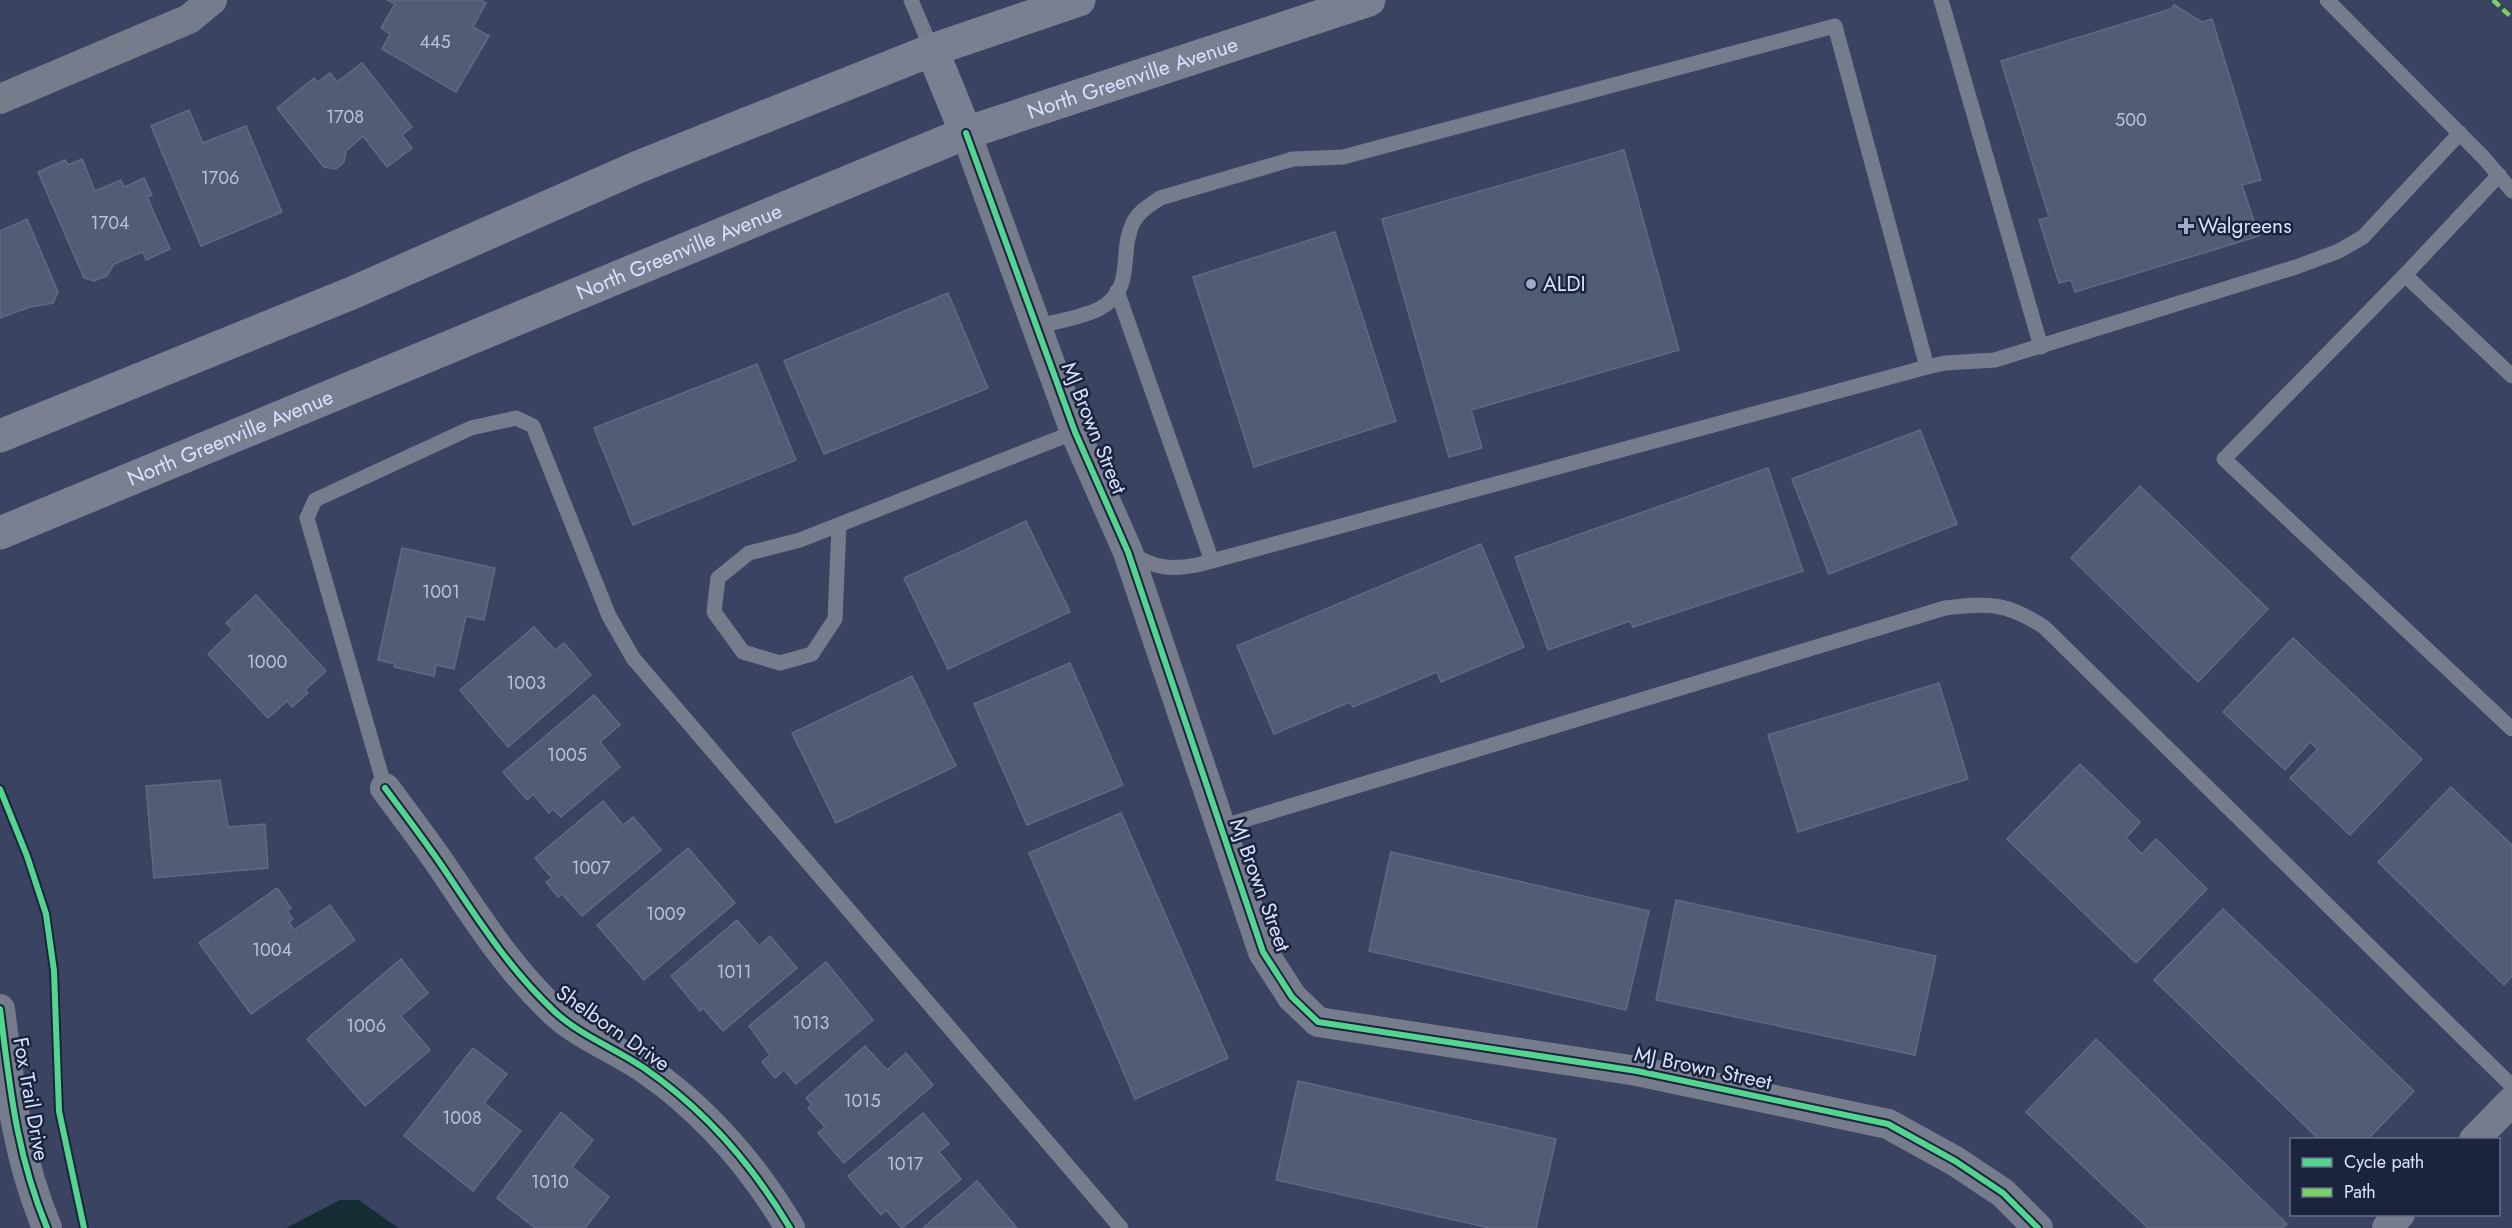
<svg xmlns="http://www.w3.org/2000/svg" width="2512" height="1228" font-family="Jost,sans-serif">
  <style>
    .water { fill: #142c33 }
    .building { fill: #505d74; stroke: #5f6b84; stroke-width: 1.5 }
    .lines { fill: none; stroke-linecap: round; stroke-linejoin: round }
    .lane { stroke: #777c8c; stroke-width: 15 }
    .street { stroke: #777c8c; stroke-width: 30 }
    .secondary { stroke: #7a7f92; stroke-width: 33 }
    .quiet { stroke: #78d068; stroke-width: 4.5; stroke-dasharray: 9 4.5; stroke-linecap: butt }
    .cycleway-casing { stroke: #1c233d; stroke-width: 10 }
    .cycleway { stroke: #53d58f; stroke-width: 6 }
    .poi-dot { fill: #a2aac7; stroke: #1c233d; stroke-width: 2 }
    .labels { text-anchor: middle; stroke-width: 5; stroke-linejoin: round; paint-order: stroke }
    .number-label { font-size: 18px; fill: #b7c1db }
    .street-label { font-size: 21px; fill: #d9e2fd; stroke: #1c233d }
    .poi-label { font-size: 21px; fill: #d9e2fd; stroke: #1c233d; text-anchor: start }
  </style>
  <rect width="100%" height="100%" fill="#3b4362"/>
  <polygon class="water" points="340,1200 359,1200 398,1228 286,1228"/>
  <g class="building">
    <polygon points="387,0 481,0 486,3 473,27 489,36 456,92 382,49 390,34 381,28 395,4"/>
    <polygon points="2174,5 2202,22 2212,19 2261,180 2242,185 2259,236 2075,292 2071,280 2059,283 2039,220 2049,217 2001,61 2171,9"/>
    <polygon points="362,63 412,127 402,135 412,148 387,167 363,136 346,151 344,162 336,169 324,167 277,108 314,78 318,82 330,73 337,82"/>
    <polygon points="189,110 203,143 246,126 282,212 201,246 151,126"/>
    <polygon points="1624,150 1679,350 1471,410 1482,448 1449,457 1382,219"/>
    <polygon points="82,159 95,191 121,180 124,187 144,178 152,195 147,197 170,249 146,260 143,252 114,264 107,276 94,281 84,278 38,172 65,160 68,165"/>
    <polygon points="27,219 58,292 53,303 30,307 0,318 0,231"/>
    <polygon points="1335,232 1396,421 1254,467 1193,277"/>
    <polygon points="948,293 988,388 824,454 784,361"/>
    <polygon points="757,364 796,460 633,525 594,428"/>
    <polygon points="1920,430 1957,524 1829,574 1792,479"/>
    <polygon points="1768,468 1803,571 1633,627 1630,621 1548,650 1515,557"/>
    <polygon points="2140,486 2268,609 2198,682 2071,558"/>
    <polygon points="1026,521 1070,612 948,669 904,578"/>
    <polygon points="1481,544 1524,647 1441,682 1437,672 1353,707 1350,702 1274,734 1237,646"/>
    <polygon points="402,548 495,568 484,620 466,616 454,669 436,665 434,676 394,667 395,664 378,660"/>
    <polygon points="256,595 326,671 305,690 308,693 292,707 287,701 268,718 208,654 233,630 226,623"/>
    <polygon points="534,627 555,650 564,643 591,675 508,747 460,690"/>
    <polygon points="2293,638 2422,759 2350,835 2290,778 2318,749 2310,742 2285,770 2223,712"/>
    <polygon points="1070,663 1123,785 1027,825 974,704"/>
    <polygon points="912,676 956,766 836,823 792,733"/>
    <polygon points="1939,683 1968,779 1798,832 1768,735"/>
    <polygon points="594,695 620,725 600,742 620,767 561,817 553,809 549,813 533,794 527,800 503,772"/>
    <polygon points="2080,764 2140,822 2126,838 2142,854 2156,839 2207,889 2136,963 2007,839"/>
    <polygon points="220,780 228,827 265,824 268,868 154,878 146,786"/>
    <polygon points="2451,787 2512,845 2512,976 2504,985 2378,862"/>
    <polygon points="603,801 623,825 633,817 661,850 582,916 562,894 558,897 546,882 552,878 535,858"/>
    <polygon points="1121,813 1228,1058 1135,1099 1029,853"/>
    <polygon points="688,848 735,903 644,980 597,925"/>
    <polygon points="1391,852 1649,911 1626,1010 1369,951"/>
    <polygon points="277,888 291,908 287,911 293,919 289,922 294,930 330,905 355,940 251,1014 199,943"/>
    <polygon points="1676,900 1936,956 1915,1055 1656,1000"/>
    <polygon points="2223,909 2414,1091 2367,1140 2320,1140 2154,980"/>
    <polygon points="737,920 759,946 770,936 797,968 723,1031 703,1008 700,1011 671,976"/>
    <polygon points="401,959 428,993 401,1016 430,1050 365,1106 307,1039"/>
    <polygon points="826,962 873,1020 796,1084 784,1070 775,1078 762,1062 770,1055 749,1026"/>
    <polygon points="2096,1039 2287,1224 2282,1228 2148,1228 2026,1112"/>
    <polygon points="865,1046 887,1070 906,1053 933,1085 844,1163 818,1133 825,1127 808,1108 812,1105 806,1098"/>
    <polygon points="473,1048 507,1074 484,1103 521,1131 473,1191 404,1136"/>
    <polygon points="1298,1081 1556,1139 1536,1228 1490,1228 1276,1180"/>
    <polygon points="561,1112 593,1140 572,1167 609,1197 585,1228 535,1228 497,1198"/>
    <polygon points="923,1113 949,1144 939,1152 961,1179 902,1228 886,1210 881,1215 848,1176"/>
    <polygon points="977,1181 1017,1228 923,1228"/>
  </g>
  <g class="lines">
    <g class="lane">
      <polyline points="911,0 932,50"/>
      <polyline points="1941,0 2041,347"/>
      <polyline points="2327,0 2484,158 2512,191"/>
      <polyline points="2499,175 2405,275 2512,376"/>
      <polyline points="2405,275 2224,459 2512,729"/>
      <polyline points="1117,291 1212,561"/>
      <path d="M1036,327C1057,321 1080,318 1099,309C1137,288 1118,253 1133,223C1138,212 1150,205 1160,198L1293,159L1343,157L1835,26L1927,367"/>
      <polyline points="839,525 835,619 812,654 780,663 743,652 714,612 718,578 749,553 800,540 1075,432"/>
      <path d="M1132,554C1154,568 1171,570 1197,565L1927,367L1945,363L1995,360L2296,267L2339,251L2363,237L2460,133"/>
      <polyline points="385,788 307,518 315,500 471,428 516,418 533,426 609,616 633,658 1121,1228"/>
      <path d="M1221,827L1945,608C1988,603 2006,602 2044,627L2512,1086"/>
    </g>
    <g class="street">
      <polyline points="0,99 189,19 212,0"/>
      <polyline points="966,133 1075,432 1128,552 1263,952 1292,997 1318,1022 1637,1071 1888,1124 1955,1161 2003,1193 2038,1228"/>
      <path d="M385,788C405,815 425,841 444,869C479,921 509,969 555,1012C581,1036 615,1048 644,1068C705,1110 752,1164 790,1228"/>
      <path d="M0,1009C10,1088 16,1153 47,1228"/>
      <polyline points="2474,1140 2512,1101"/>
      <polyline points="2387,1228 2400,1214"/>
    </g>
    <g class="secondary">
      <polyline points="932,50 966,133"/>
      <polyline points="0,436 352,293 638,167 932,50 1079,0"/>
      <path id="s1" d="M0,533L966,133L1369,0"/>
    </g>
    <polyline class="quiet" points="2493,0 2512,18"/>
    <defs>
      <g id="cycleway">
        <polyline points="966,133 1075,432 1128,552 1263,952 1292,997 1318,1022 1637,1071 1888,1124 1955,1161 2003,1193 2038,1228"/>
        <path d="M385,788C405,815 425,841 444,869C479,921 509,969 555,1012C581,1036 615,1048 644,1068C705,1110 752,1164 790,1228"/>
        <polyline points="0,789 27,856 46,914 54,971 59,1111 84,1228"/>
        <path d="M0,1009C10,1088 16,1153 47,1228"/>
      </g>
    </defs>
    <use href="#cycleway" class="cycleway-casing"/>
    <use href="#cycleway" class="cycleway"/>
  </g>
  <g class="poi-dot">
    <path d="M2183 217h6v6h6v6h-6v6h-6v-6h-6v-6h6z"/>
    <circle cx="1531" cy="284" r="6"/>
  </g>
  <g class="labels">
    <g class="number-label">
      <text x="435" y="48">445</text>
      <text x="345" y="123">1708</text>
      <text x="2131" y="126">500</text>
      <text x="220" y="184">1706</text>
      <text x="110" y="229">1704</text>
      <text x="441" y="598">1001</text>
      <text x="267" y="668">1000</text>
      <text x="526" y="689">1003</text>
      <text x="567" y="761">1005</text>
      <text x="591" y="874">1007</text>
      <text x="666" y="920">1009</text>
      <text x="272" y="956">1004</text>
      <text x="734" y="978">1011</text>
      <text x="811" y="1029">1013</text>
      <text x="366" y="1032">1006</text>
      <text x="862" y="1107">1015</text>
      <text x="462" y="1124">1008</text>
      <text x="905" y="1170">1017</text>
      <text x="550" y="1188">1010</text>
    </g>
    <g class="street-label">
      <text dy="7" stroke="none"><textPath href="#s1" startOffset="1221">North Greenville Avenue</textPath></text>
      <text dy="7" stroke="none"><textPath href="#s1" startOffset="735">North Greenville Avenue</textPath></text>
      <text transform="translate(1094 428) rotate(68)" y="7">MJ Brown Street</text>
      <text dy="7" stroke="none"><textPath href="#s1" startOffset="249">North Greenville Avenue</textPath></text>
      <text transform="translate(1260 885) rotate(70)" y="7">MJ Brown Street</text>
      <text transform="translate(613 1028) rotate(35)" y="7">Shelborn Drive</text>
      <text transform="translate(1703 1068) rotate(12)" y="7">MJ Brown Street</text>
      <text transform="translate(31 1099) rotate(80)" y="7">Fox Trail Drive</text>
    </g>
    <g class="poi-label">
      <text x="2198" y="233">Walgreens</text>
      <text x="1543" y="291">ALDI</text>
    </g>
  </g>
  <rect x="2290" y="1138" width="210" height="78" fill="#1c233d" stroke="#686f8a" stroke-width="1.5"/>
  <rect x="2302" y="1158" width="30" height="9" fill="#53d58f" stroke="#686f8a" stroke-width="1.5"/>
  <text x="2344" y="1168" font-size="18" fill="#d9e2fd">Cycle path</text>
  <rect x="2302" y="1188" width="30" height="9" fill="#78d068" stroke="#686f8a" stroke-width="1.5"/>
  <text x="2344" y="1198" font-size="18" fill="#d9e2fd">Path</text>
</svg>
